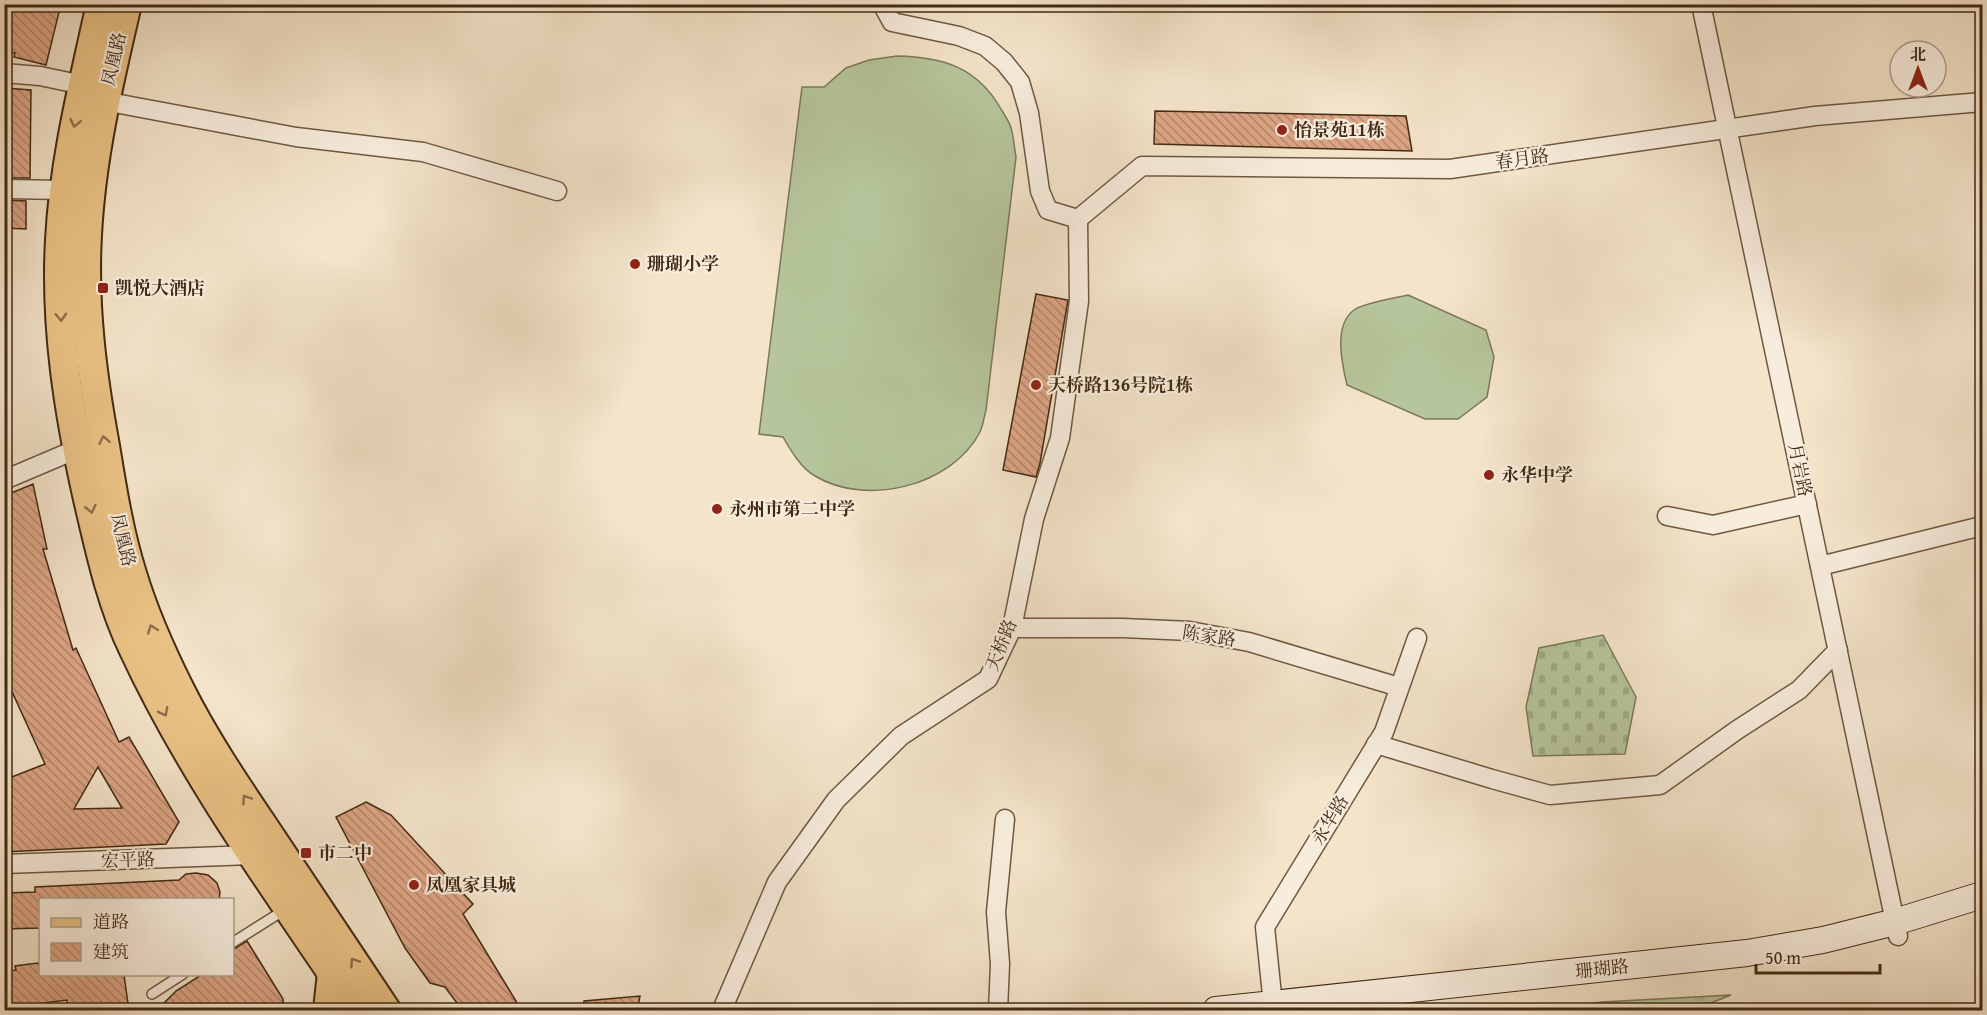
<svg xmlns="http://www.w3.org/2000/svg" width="1987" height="1015" font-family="'Gentium Book Plus','Noto Serif SC',serif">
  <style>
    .grass { fill: url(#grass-tufts); stroke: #7c7858; stroke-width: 1.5 }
    .cemetery { fill: url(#cemetery-stones); stroke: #7c7858; stroke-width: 1.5 }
    .garden { fill: #b6c59b; stroke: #7c7858; stroke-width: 1.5 }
    .building { fill: url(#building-back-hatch); stroke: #422a14; stroke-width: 1.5; fill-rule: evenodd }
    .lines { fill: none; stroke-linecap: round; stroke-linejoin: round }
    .lane-casing { stroke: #6e5842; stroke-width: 12 }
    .street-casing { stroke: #6e5842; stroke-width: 21 }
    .secondary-casing { stroke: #422a14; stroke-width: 28 }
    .primary-casing { stroke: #422a14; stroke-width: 32 }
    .lane { stroke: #f8eddd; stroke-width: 9 }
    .street { stroke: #f8eddd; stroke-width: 18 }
    .secondary { stroke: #f8eddd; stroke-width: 26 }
    .primary { stroke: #eac285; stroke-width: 28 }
    .oneway { stroke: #8e6e47 }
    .poi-dot { fill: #8f2418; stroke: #f8eddd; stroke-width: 2 }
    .labels { text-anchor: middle; stroke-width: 4.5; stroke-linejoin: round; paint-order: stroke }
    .street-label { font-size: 18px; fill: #422a14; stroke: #f8eddd }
    .poi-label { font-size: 18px; font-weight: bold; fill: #422a14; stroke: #f8eddd; text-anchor: start }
  </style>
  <defs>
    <pattern id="grass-tufts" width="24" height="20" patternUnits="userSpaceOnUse" patternTransform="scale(1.5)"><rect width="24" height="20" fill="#b6c59b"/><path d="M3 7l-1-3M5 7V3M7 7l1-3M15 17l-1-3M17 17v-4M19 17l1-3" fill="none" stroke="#9ea985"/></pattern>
    <pattern id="cemetery-stones" width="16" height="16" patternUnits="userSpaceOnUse" patternTransform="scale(1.5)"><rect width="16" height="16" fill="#b6c59b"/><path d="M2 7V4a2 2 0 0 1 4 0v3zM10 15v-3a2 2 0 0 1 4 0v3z" fill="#9ea985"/></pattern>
    <pattern id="building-back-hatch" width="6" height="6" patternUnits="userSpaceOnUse" patternTransform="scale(1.5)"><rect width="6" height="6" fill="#dda585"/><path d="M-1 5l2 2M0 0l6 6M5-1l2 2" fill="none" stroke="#b5876c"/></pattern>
  </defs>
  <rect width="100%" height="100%" fill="#f4e4ca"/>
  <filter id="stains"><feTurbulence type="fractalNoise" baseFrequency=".00333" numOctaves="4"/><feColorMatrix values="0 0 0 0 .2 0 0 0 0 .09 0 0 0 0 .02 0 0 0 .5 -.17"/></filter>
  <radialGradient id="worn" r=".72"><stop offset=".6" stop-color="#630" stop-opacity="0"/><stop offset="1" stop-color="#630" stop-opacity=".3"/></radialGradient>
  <polygon class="grass" points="1731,995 1693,1010 1538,1010 1602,1002"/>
  <polygon class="cemetery" points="1603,635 1636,697 1625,754 1533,756 1526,707 1539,648"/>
  <g class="garden">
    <path d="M897,56C943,57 977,67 1001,109C1004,114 1008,120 1010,125C1014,135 1014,147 1016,157L986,410C984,417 983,426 980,432C952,486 866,507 815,476C801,468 791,451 783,437L759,434L802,87H824L846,68L869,60Z"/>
    <path d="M1408,295L1486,330L1494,357L1487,397L1458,419H1425L1347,385C1342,364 1333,325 1354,310C1363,303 1395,298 1408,295Z"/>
  </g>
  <g class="building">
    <polygon points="4,4 61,4 46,65 14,57 15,53 4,53"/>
    <polygon points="4,88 31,90 30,178 4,178"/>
    <polygon points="1155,111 1406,116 1412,151 1154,144"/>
    <polygon points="4,200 26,201 26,229 4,228"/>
    <polygon points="1036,294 1068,300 1040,463 1036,477 1003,470"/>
    <path d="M33,484L47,549H43L73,650L76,648L119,742L129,737L179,822L166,844L4,852V780L45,764L4,674V561H8L4,545V496ZM98,767L122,808L74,809Z"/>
    <polygon points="366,802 391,815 473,904 463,914 522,1011 463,1011 445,987 430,983 405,948 336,817"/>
    <polygon points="196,873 208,875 217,883 220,892 219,900 40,900 40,928 4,929 4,893 35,892 35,887 179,880 186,874"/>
    <polygon points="247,941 283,999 284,1011 156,1011 176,991 201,975 232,975 232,950"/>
    <polygon points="38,963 40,966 40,975 124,975 129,1011 67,1011 67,1000 4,1008 4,972 16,970 15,966"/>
    <polygon points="640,996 637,1011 584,1011 584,1001"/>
  </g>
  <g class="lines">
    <defs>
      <g id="lane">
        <polyline points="232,943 286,909"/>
        <polyline points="152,994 183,974"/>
      </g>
      <g id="street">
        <polyline points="882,4 892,22 959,36 985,46 1004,62 1020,82 1029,113 1040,191 1048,210 1078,219"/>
        <polyline points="1701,4 1898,936"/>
        <polyline points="4,73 40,76 83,85"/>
        <polyline points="104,101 296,137 423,152 557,191"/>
        <polyline points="4,189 65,190"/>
        <polyline points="1078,219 1142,166 1450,169 1815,116 1982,102"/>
        <polyline points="4,480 77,449"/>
        <polyline points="1667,516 1713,525 1807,504"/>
        <polyline points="1820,566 1982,526"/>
        <polyline points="1012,628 1123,628 1190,631 1249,642 1399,687"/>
        <polyline points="1376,744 1492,779 1550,795 1660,785 1737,730 1799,690 1838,650"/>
        <polyline points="4,864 252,855"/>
        <polyline points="1273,1005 1265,927 1384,732 1417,638"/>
        <polyline points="722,1010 777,882 836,800 901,736 988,679 1012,628 1034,519 1060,438 1079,301 1078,219"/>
        <polyline points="998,1010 1000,964 996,912 1005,819"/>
      </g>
      <polyline id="secondary" points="1216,1010 1747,953 1823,940 1895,922 1982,895"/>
      <g id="primary">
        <path d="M101,4C84,82 64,160 60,240C55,327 69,414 88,499C100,550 111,603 134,650C194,779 279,893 357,1010"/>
        <path d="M127,4C109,81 91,157 87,235C83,306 92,376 105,446C112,489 119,533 132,574C144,614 161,652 180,690C205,740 237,787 268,833C308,892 347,951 386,1010"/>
        <polyline points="328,1010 332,973"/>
      </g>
    </defs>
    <use href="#lane" class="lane-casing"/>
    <use href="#street" class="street-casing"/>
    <use href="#secondary" class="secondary-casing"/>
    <use href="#primary" class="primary-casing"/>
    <use href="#lane" class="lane"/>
    <use href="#street" class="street"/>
    <use href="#secondary" class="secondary"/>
    <use href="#primary" class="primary"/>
  </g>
  <defs><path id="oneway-chevron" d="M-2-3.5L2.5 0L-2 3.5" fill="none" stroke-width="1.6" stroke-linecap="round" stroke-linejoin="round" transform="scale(1.5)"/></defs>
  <g class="oneway">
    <use href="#oneway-chevron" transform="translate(75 123) rotate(101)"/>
    <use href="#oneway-chevron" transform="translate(61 317) rotate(88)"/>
    <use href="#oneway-chevron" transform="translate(104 440) rotate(-101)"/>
    <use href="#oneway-chevron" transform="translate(91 509) rotate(77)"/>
    <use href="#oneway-chevron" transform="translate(152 629) rotate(-110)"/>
    <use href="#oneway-chevron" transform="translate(164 712) rotate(62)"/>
    <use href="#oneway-chevron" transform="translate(246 799) rotate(-124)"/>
    <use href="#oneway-chevron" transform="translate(354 962) rotate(-124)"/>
  </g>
  <g class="poi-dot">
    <circle cx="1282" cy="130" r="6"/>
    <circle cx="635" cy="264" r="6"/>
    <rect x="97" y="282" width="12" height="12" rx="3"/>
    <circle cx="1036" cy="385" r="6"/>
    <circle cx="1489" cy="475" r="6"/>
    <circle cx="717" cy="509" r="6"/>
    <rect x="300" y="847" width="12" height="12" rx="3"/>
    <circle cx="414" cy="885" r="6"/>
  </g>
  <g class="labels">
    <g class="street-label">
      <text transform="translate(114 59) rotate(-77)" y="6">凤凰路</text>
      <text transform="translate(1522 159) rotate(-8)" y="6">春月路</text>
      <text transform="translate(1800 470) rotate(78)" y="6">月岩路</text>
      <text transform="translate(123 540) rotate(76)" y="6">凤凰路</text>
      <text transform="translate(1209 636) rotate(9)" y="6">陈家路</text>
      <text transform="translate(1001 645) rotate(-68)" y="6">天桥路</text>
      <text transform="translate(1330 820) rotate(-59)" y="6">永华路</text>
      <text transform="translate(128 860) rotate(-2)" y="6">宏平路</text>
      <text transform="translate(1602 969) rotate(-6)" y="6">珊瑚路</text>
    </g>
    <g class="poi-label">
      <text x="1294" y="136">怡景苑11栋</text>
      <text x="647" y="270">珊瑚小学</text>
      <text x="115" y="294">凯悦大酒店</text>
      <text x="1048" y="391">天桥路136号院1栋</text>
      <text x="1501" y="481">永华中学</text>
      <text x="729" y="515">永州市第二中学</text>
      <text x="318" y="859">市二中</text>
      <text x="426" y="891">凤凰家具城</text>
    </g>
  </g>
  <rect width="1987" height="1015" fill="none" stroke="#f4e4ca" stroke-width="24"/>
  <rect x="6" y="6" width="1975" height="1003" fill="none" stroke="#422a14" stroke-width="3"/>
  <rect x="12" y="12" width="1963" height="991" fill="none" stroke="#422a14" stroke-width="1.5"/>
  <rect x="39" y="898" width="195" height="78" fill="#f8eddd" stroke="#af9f8d" stroke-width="1.5"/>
  <rect x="51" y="918" width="30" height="9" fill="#eac285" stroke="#af9f8d" stroke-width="1.5"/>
  <text x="93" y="928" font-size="18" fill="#422a14">道路</text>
  <rect x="51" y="943" width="30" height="18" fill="url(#building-back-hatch)" stroke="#af9f8d" stroke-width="1.5"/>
  <text x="93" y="958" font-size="18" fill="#422a14">建筑</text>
  <g transform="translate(1918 69)"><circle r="28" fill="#f8eddd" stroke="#af9f8d" stroke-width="1.5"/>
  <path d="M0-4.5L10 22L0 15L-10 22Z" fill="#8f2418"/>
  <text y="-9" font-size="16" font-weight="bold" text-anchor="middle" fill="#422a14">北</text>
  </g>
  <path d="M1756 964v9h124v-9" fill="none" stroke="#422a14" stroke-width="3"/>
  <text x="1765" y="964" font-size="18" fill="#422a14" stroke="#f8eddd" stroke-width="4.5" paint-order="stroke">50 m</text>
  <rect width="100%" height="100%" filter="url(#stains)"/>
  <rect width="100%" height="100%" fill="url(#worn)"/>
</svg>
